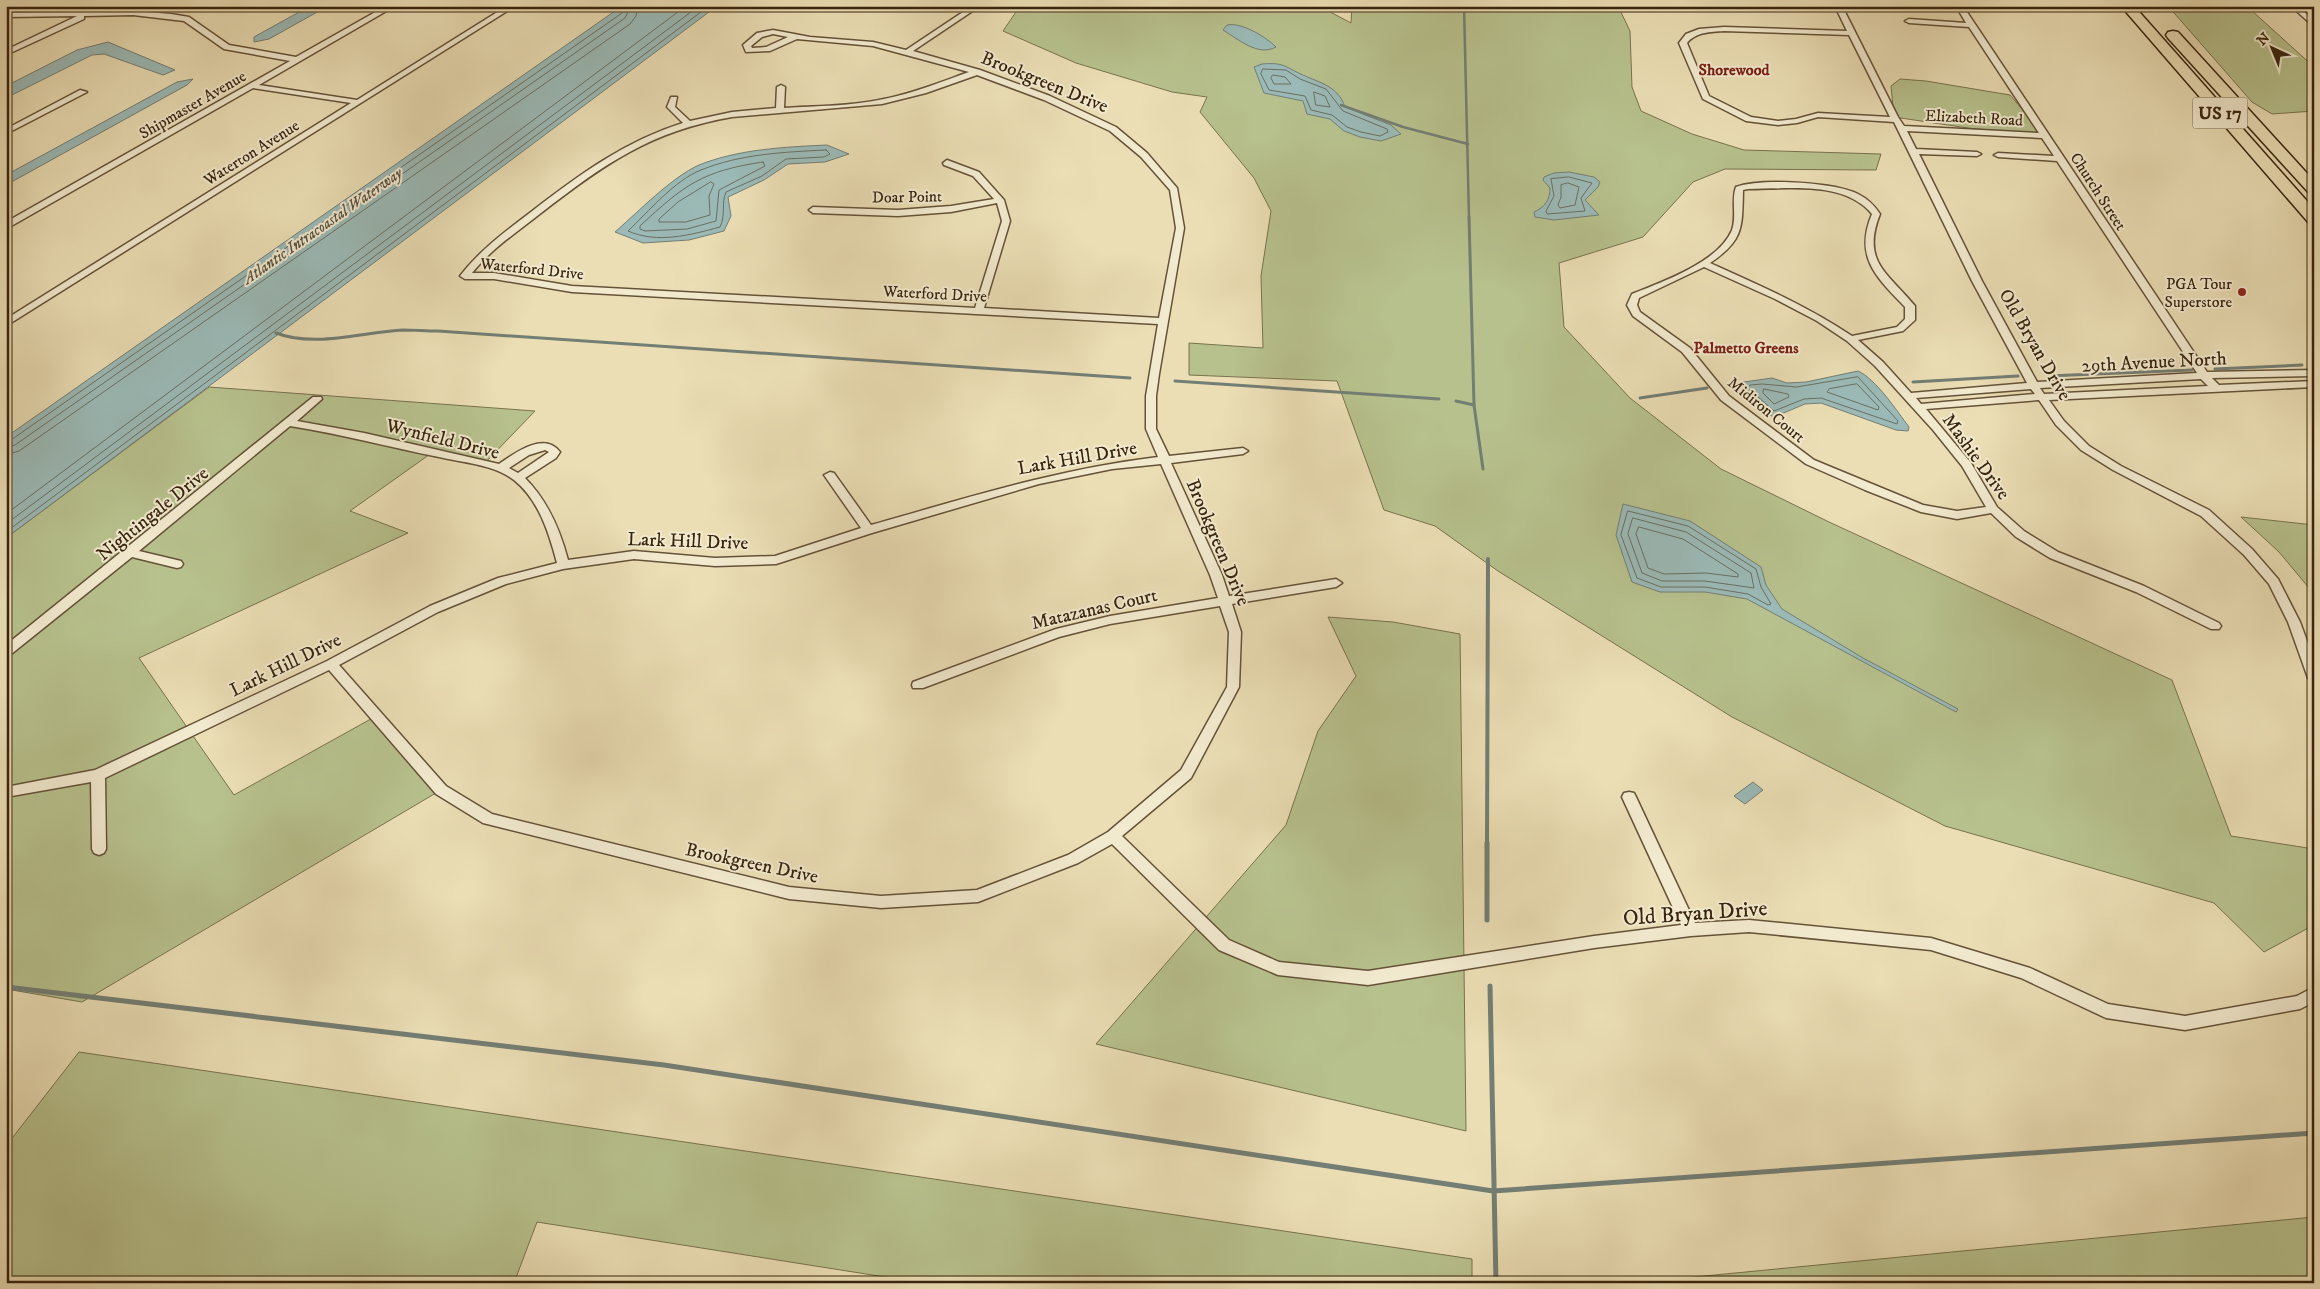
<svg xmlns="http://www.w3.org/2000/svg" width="2320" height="1289" font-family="'IM FELL DW Pica',serif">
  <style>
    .green { fill: #b7c18d; stroke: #78724e }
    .water { fill: #9bbab7; stroke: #737e74 }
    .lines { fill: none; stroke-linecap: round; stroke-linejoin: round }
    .shore { stroke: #6a6f63; stroke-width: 1 }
    .stream-far3 { stroke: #737e74; stroke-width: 2.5 }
    .stream-far2 { stroke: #737e74; stroke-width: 3 }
    .stream-far1 { stroke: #737e74; stroke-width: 4 }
    .stream { stroke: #737e74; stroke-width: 5 }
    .street-casing { stroke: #655238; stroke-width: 3 }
    .highway-casing { stroke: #38240f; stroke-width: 3 }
    .street { fill: #f2eacf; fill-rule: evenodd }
    .highway { fill: #ebdeb5; fill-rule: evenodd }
    .poi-dot { fill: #8f2418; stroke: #f2eacf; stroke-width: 2 }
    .labels { text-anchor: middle; stroke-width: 4; stroke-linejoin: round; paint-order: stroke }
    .far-neighbourhood-label { font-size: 16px; font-weight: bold; fill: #7a1f14; stroke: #f2eacf }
    .far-street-label { font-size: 16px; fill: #38240f; stroke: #f2eacf }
    .far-water-label { font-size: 16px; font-style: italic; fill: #565141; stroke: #f2eacf }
    .far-poi-label { font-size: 16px; fill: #38240f; stroke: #f2eacf; text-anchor: end }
    .shield { fill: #f2eacf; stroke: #705f49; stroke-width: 1 }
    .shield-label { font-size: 18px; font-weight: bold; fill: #38240f }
    .street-label { font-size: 19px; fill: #38240f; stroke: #f2eacf }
    .near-street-label { font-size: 22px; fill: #38240f; stroke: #f2eacf }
  </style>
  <rect width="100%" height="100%" fill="#ebdeb5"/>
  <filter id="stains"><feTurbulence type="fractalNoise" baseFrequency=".004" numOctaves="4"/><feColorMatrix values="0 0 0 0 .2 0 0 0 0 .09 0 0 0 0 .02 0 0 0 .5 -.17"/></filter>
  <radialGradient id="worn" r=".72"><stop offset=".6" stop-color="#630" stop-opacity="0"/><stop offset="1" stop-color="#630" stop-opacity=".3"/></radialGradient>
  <g class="green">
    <polygon points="171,6 296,6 288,11"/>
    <polygon points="1020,6 1319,6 1351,23 1352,6 1618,6 1630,31 1632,87 1641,111 1692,134 1744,150 1881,154 1876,170 1725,169 1693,182 1643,237 1559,263 1564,327 1630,398 1721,469 1829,522 2172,680 2231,836 2314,849 2314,925 2264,952 2214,903 1945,826 1732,717 1498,571 1435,526 1384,510 1337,381 1189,375 1189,343 1263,348 1261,276 1271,211 1254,178 1200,112 1207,97 1172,92 1076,63 1003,31"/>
    <polygon points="2168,6 2238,6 2251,10 2314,67 2314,111 2272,114 2252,102"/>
    <polygon points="1900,79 1926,81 2010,95 2045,136 1968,128 1894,117 1891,86"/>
    <polygon points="209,387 535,411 484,464 433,452 350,511 408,533 139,658 234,795 378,715 441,790 82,1002 6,989 6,538"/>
    <polygon points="2241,517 2314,525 2314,594 2279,552"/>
    <polygon points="1328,617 1393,622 1460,634 1466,1131 1096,1044 1286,825 1318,731 1356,676"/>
    <polygon points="79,1052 1472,1259 1472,1283 923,1283 537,1222 514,1283 6,1283 6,1146"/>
    <polygon points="2314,1217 2314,1283 1632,1283"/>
  </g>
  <g class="water">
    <polygon points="310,6 328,6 269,39 254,42 254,37"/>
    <polygon points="622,6 717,6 6,538 6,437"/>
    <path d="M1227,25C1242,22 1266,37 1276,47C1258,57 1238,39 1223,30Z"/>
    <polygon points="108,42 175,70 163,75 104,54 92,55 6,98 6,86 77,50"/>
    <path d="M1262,64C1284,62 1285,67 1303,75C1320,83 1338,86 1345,107L1391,125L1401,134L1381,141L1360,137L1344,131L1330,119L1307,114L1303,101L1264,93L1254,67Z"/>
    <polygon points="193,79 187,85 6,185 6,175 177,82"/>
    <path d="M827,145L849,154L825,162L788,164L764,180L728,197L731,216L724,231L689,240L643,243L615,232C638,212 672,177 699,165C739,149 785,147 827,145Z"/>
    <path d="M1569,172L1594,177L1600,182L1598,187L1585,200L1599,215L1554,220L1535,217L1534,212C1545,207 1550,200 1550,188L1543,180L1544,177L1554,173Z"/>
    <path d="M1858,371C1876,379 1897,411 1909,427L1908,431L1896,430L1821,403L1805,404L1774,417L1767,414L1737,383L1772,378L1787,383L1806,382Z"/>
    <polygon points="1623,504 1690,521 1761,567 1766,585 1782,609 1863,658 1958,709 1956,712 1747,599 1705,592 1660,592 1632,582 1616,535"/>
    <polygon points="1753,782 1763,790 1745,804 1734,796"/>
  </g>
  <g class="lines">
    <g class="shore">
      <polygon points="1263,69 1286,70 1300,79 1326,89 1343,111 1387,129 1388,132 1380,136 1361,132 1347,127 1332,115 1311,110 1305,96 1269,90 1261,74"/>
      <polygon points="1273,75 1285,77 1291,84 1274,84 1271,78"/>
      <polygon points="1314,92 1325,96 1330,107 1316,105"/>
      <path d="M826,150L830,154L824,157L786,159L762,176L726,192C721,203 726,215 720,227C690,235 658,244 628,231C648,212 675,180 701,170C740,154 785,152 826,150Z"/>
      <path d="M763,162L765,166L719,190L716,221L687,229L645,231L640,229V226C684,185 702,171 763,162Z"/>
      <polygon points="1569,177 1592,183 1581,198 1585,211 1547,214 1546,211 1554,196 1551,179"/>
      <polygon points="711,182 714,184 709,196 710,215 686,222 659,222 659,219 678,202"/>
      <polygon points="1568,183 1579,187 1575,205 1560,208 1558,205 1561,197 1561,185"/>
      <polygon points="1858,377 1898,421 1897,424 1821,398 1804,399 1774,411 1748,388 1750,385 1762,384 1796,387"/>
      <polygon points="1857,384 1879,407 1878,410 1827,392 1829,389"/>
      <polygon points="1764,389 1788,394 1789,397 1774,404 1763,393"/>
      <polyline points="6,441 11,440 622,13 624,6"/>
      <polyline points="6,447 15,445 625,18 631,6"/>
      <polyline points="6,455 19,451 630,24 636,16 638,6"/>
      <polygon points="1628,511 1688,526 1756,569 1761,587 1771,604 1768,605 1748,594 1705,587 1661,587 1637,578 1621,535"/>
      <polyline points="6,514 686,6"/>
      <polygon points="1633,518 1686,532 1751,573 1754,588 1705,581 1662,581 1642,573 1628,534"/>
      <polyline points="6,524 699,6"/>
      <polygon points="1639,527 1683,539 1738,574 1738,577 1706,573 1664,574 1648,568 1636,534"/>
      <polyline points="6,532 709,6"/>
    </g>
    <g class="stream-far3">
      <polyline points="1464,6 1469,218"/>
      <polyline points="1341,105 1403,127 1468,144"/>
    </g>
    <g class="stream-far2">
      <polyline points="1469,217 1474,405 1483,469"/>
      <path d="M276,333C315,348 362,332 403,330C415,330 426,331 438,331L1130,378"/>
      <polyline points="2215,369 2302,365"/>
      <polyline points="2048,376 2192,370"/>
      <polyline points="1175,381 1439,399"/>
      <polyline points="1913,382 2018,376"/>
      <polyline points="1735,386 1744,386"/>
      <polyline points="1640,398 1707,388"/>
      <polyline points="1456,401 1474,405"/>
    </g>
    <polyline class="stream-far1" points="1487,844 1488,559"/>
    <g class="stream">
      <polyline points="1487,920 1487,843"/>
      <polyline points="1490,986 1496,1283"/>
      <polyline points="6,987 664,1065 1493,1191 2314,1133"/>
    </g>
    <defs>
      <g id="street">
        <polygon points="386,6 395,6 259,85 357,100 507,6 515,6 6,326 6,319 351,103 253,88 6,229 6,222 290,61 224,49 184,21 133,15 84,16 84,19 6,55 6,50 77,16 6,17 6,13 133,11 171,14 189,17 229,45 296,57"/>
        <path d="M972,6H980L913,51L980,70L1050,96L1116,127L1147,153L1177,188L1184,228L1159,374L1156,396V429L1169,456L1243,448L1248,451L1243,454L1171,463L1222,575L1229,596L1336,579L1342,583L1336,587L1232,604L1241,632L1239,687L1191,778L1122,836L1229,940L1279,962L1368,971L1594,936L1681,925L1622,797L1624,793L1629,792L1634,793L1636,797L1695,923L1749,920L1931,938L2030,968L2108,1004L2185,1016L2297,996L2314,987V1002L2300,1009L2185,1030L2106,1018L2021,978L1931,950L1749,932L1691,936L1594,948L1368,985L1278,975L1219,950L1112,844L1078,863L978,902L881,908L789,899L483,823L436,794L329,670L105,778L106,849L104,853L99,855L94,853L92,849L91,782L6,797V787L95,770L327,661L430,606L498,578L557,563C549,533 539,500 514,480C493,464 464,463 439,457C389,447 341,434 290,426L139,551L181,561L183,564L181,567L177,568L132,557L10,655L6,656V645L313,397H321L322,399L297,421L364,433L499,464C515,453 544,431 560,452L556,458L525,478C548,501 560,530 568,560L634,551L715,558L775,556L861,528L824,475L830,472L834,473L871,525C967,498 1058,469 1158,457L1146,429V396L1158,324L572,292L494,279H465L460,276C480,250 506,231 531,212C579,175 625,141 683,123L667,107L671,97H677L675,107L690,121L732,112L776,108L777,87L781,85L785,87L784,108C817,106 852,106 884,99C914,93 941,82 969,72L873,46L797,39L770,51L746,52L743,45L757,33L773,30L810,37L873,42L906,50ZM773,34L788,37L766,47L752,48L751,46L762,37ZM977,75L1044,100L1110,131L1141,157L1170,190L1176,228L1159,318L984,308L1010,221L1004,200L979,172L947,160L943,163L944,165L973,176L994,199L951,206L898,210L813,207L809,210L813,213L898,216L951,212L997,203L1002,221L975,308L572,286L494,273H472C491,249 517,232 541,213C604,164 651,131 732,117L882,104L926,93ZM545,450L549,452L518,473L509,468L529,455ZM1161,464L1210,575L1218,598L1110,616L1056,629L913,682L912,685L913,688H923L1059,637L1110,624L1220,606L1229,632L1227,687L1181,770L1108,832L1068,855L977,890L881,896L789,887L492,814L446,786L339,665L438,612L506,584L563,569L634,559L715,566L776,564L872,533L1039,484L1112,469Z"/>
        <path d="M1835,6H1842L1898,117L1904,126L2039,133L1969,27L1909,23L1905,21L1909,19L1966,23L1956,6H1963L2207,372L2314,370V376L2212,378L2219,385L2314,381V387L2049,400L2064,421L2089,446L2121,466L2209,510L2252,549L2278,579L2300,622L2314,660V683L2308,678L2288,622L2269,584L2244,555L2201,516L2113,470L2081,450L2056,425L2039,400L1926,409L1971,463L1997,507L2024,531L2058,552L2144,586L2219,623L2221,626L2219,629H2211L2136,592L2050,558L2016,537L1991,513L1957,519L1921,512L1865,490L1806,464L1721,400L1682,352L1633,316L1627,305L1632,294C1662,282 1719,262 1732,230C1737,216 1731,200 1736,187C1760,178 1834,182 1858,194C1868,199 1874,205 1880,214C1861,262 1888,273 1915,306V320L1903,331L1858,340L1883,362L1911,393L2027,383L1972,281L1894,122L1818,117L1797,123L1778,125L1746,121L1703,99L1679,43L1686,34L1699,29L1724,27L1847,31ZM1724,31L1849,35L1890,117L1818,113L1796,119L1778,121L1751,117L1709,96L1687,43C1696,32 1710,32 1724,31ZM1907,131L2042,138L2054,156L1998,153L1994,155L1998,157L2057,161L2197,373L2037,382L1982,281L1919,154L1977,156L1981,154L1977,152L1916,149ZM1748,189C1787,189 1844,180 1872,214C1854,257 1876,277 1905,307V319L1897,327L1852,336C1807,306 1759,285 1710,263C1744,240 1742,228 1743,190ZM1704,267L1775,299L1817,321L1847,341L1875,366L1933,430L1962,466L1986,507L1957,511L1923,505L1814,460L1729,396L1690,348L1640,312L1637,305L1639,298ZM2201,379L2208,386L2044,394L2040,388ZM2031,389L2035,394L1921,404L1916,398Z"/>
        <polygon points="2291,6 2298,6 2314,21 2314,27"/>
        <polygon points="80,90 87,92 6,134 6,129"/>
      </g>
      <g id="highway">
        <polygon points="2121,6 2134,6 2314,209 2314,224 2308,222"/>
        <polygon points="2173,31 2178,32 2314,181 2314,195 2309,193 2168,38 2166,35 2168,32"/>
      </g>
    </defs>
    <use href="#street" class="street-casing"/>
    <use href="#highway" class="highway-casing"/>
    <use href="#street" class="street"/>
    <use href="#highway" class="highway"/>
  </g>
  <circle class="poi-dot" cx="2242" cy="292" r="5"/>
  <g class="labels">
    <g class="far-neighbourhood-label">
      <text x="1734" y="75">Shorewood</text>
      <text x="1746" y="353">Palmetto Greens</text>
    </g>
    <g class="far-street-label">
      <text transform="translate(192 104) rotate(-30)" y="6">Shipmaster Avenue</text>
      <text transform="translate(1974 117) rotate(3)" y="6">Elizabeth Road</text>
      <text transform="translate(251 152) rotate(-32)" y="6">Waterton Avenue</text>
      <text transform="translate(2099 191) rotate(57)" y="6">Church Street</text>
      <text transform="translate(907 196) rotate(-1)" y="6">Doar Point</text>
      <text transform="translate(532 268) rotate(6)" y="6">Waterford Drive</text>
      <text transform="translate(935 293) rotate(3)" y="6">Waterford Drive</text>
      <text transform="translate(1767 409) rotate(39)" y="6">Midiron Court</text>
    </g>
    <g class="far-water-label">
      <text transform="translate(322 225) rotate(-35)" y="6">Atlantic Intracoastal Waterway</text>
    </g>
    <g class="far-poi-label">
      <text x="2232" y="289">PGA Tour<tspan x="2232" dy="18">Superstore</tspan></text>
    </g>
    <rect class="shield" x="2192.5" y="97.5" width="55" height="31" rx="4"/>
    <g class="shield-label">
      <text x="2220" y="119">US 17</text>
    </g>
    <g class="street-label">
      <text transform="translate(1045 81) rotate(22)" y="7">Brookgreen Drive</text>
      <text transform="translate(2036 344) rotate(60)" y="7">Old Bryan Drive</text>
      <text transform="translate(2154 361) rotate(-3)" y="7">29th Avenue North</text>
      <text transform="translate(443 438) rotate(14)" y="7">Wynfield Drive</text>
      <text transform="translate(1977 456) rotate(54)" y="7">Mashie Drive</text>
      <text transform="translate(1077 457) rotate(-10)" y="7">Lark Hill Drive</text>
      <text transform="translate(152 513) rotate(-39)" y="7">Nightingale Drive</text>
      <text transform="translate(688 540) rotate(2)" y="7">Lark Hill Drive</text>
      <text transform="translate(1219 542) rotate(67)" y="7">Brookgreen Drive</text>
      <text transform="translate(1094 608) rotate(-13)" y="7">Matazanas Court</text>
      <text transform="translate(285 664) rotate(-26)" y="7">Lark Hill Drive</text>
      <text transform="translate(752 862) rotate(12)" y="7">Brookgreen Drive</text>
    </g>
    <g class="near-street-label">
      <text transform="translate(1695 912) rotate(-4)" y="8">Old Bryan Drive</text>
    </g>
  </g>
  <rect width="2320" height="1289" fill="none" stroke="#ebdeb5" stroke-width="25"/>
  <rect x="8" y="8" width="2305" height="1274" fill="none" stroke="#38240f" stroke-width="2.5"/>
  <rect x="12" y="12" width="2295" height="1264" fill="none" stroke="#38240f"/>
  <g transform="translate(2272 48) rotate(316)" stroke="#f2eacf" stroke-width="4" paint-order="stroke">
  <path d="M0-4L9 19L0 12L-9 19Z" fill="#38240f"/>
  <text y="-8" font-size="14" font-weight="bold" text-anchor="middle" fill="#38240f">N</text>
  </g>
  <rect width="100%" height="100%" filter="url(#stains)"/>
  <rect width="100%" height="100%" fill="url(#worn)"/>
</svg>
